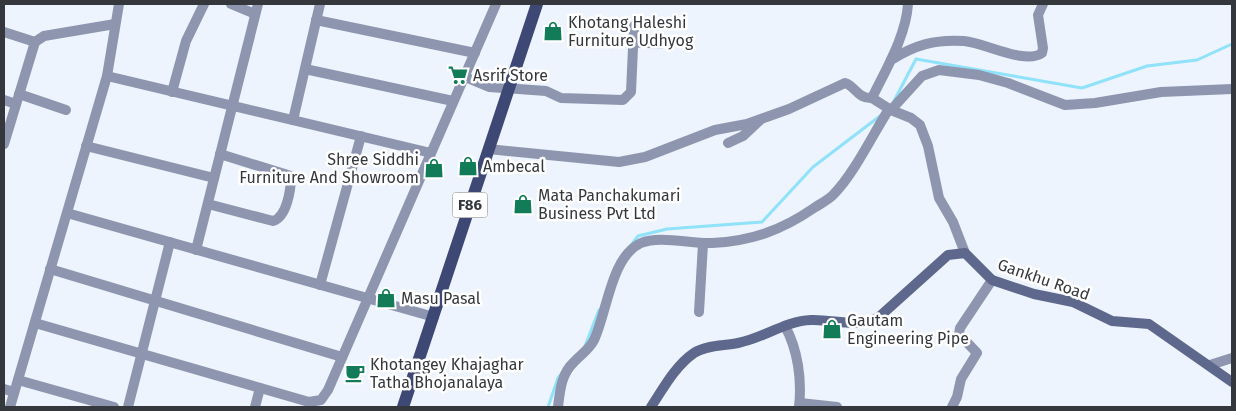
<svg xmlns="http://www.w3.org/2000/svg" width="1236" height="411" font-family="'Fira Sans',sans-serif">
  <style>
    .lines { fill: none; stroke-linecap: round; stroke-linejoin: round }
    .stream { stroke: #8fe2f9; stroke-width: 3 }
    .service { stroke: #8e95af; stroke-width: 5 }
    .minor { stroke: #8e95af; stroke-width: 10 }
    .secondary { stroke: #5e688d; stroke-width: 10 }
    .primary { stroke: #3e4874; stroke-width: 12 }
    .labels { text-anchor: middle; stroke-width: 5; stroke-linejoin: round; paint-order: stroke }
    .shield { fill: #fff; stroke: #717476; stroke-width: 1 }
    .shield-label { font-size: 15px; font-weight: bold; fill: #34383c }
    .poi-label { font-size: 16px; fill: #34383c; stroke: #fff; text-anchor: start }
    .street-label { font-size: 16px; fill: #34383c; stroke: #fff }
  </style>
  <rect width="100%" height="100%" fill="#edf4fd"/>
  <g class="lines">
    <g class="stream">
      <polyline points="894,101 916,59 1082,88 1147,66 1197,60 1232,44"/>
      <polyline points="632,244 638,236 667,229 762,222 813,167 880,116"/>
      <polyline points="585,346 599,310"/>
      <polyline points="548,407 558,378 562,373"/>
    </g>
    <polyline class="service" points="633,45 662,46"/>
    <g class="minor">
      <polyline points="231,4 255,14"/>
      <path d="M908,4C906,36 886,69 872,98L891,110L911,118L920,125L928,146L939,198L953,222L965,253"/>
      <polyline points="316,20 475,53"/>
      <polyline points="4,32 35,42"/>
      <polyline points="35,42 44,36 115,24"/>
      <path d="M891,60C915,45 935,39 964,41C986,43 1025,65 1042,53L1043,48L1038,15L1043,4"/>
      <polyline points="305,69 453,101"/>
      <polyline points="107,76 431,153"/>
      <polyline points="465,77 489,87 546,91 561,98 623,100 631,92 634,26"/>
      <polyline points="172,92 186,41 204,4"/>
      <polyline points="19,94 66,110"/>
      <polyline points="4,100 16,104"/>
      <polyline points="891,110 922,76 939,70 979,75 1008,83 1065,105 1095,103 1161,92 1232,89"/>
      <polyline points="293,120 320,4"/>
      <polyline points="728,143 743,136 760,120"/>
      <polyline points="4,144 35,42"/>
      <polyline points="86,146 214,178"/>
      <path d="M488,149L619,162L645,157L715,130L747,124L789,109L845,83C855,86 858,99 872,98"/>
      <path d="M208,204L273,221C287,217 291,189 291,176L220,154"/>
      <polyline points="67,213 434,317"/>
      <polyline points="196,250 258,4"/>
      <polyline points="50,269 342,357"/>
      <polyline points="320,285 361,136"/>
      <polyline points="699,312 703,244"/>
      <polyline points="35,323 309,402 321,400 328,390 496,4"/>
      <path d="M785,326C798,350 802,380 799,407"/>
      <polyline points="1210,365 1232,358"/>
      <polyline points="18,380 114,407"/>
      <polyline points="4,389 14,392"/>
      <polyline points="800,403 837,407"/>
      <polyline points="10,407 107,76 119,4"/>
      <polyline points="128,407 170,242"/>
      <polyline points="255,407 260,388"/>
      <path d="M558,407C560,391 561,374 574,362C581,354 589,350 594,340C607,313 611,256 641,243C659,235 692,244 712,243C752,241 782,230 814,208C820,204 828,200 833,195C854,174 873,134 889,109"/>
      <polyline points="952,407 957,397 961,379 977,353 959,334 960,328 992,280"/>
    </g>
    <path class="secondary" d="M651,407C663,389 675,366 694,353C706,345 724,346 738,343C764,338 785,321 811,320C835,319 857,329 879,317L948,255L965,253L992,280L1034,294L1073,302L1112,321L1149,324L1232,382"/>
    <polyline class="primary" points="403,407 537,4"/>
  </g>
  <defs>
    <symbol id="shop-bare" viewBox="-9 -9 18 18"><path d="M-5-2.5h2.3a2.7 3.5 0 0 1 5.4 0H5L5.5 6h-11ZM-1.5-2.5h3a1.5 2.3 0 0 0-3 0Z" fill="#117c57" stroke="#fff" stroke-width="2.5" paint-order="stroke"/></symbol>
    <symbol id="supermarket-bare" viewBox="-9 -9 18 18"><path d="M-6-5.5h2.5l.6 2H6L4.5 2H-2.5L-4.4-4H-6ZM-1.5 3.2a1.3 1.3 0 1 0 .1 0ZM3 3.2a1.3 1.3 0 1 0 .1 0Z" fill="#117c57" stroke="#fff" stroke-width="2.5" paint-order="stroke"/></symbol>
    <symbol id="cafe-bare" viewBox="-9 -9 18 18"><path d="M-5.5-4.5H6V0H3Q3 3.5 0 3.5H-2.5Q-5.5 3.5-5.5 0ZM3-3.2v2h1.7v-2ZM-6 4.5H4V6H-6Z" fill="#117c57" stroke="#fff" stroke-width="2.5" paint-order="stroke"/></symbol>
  </defs>
  <g fill-rule="evenodd">
    <use href="#shop-bare" x="539" y="17" width="28" height="28"/>
    <use href="#supermarket-bare" x="444" y="61" width="28" height="28"/>
    <use href="#shop-bare" x="454" y="152" width="28" height="28"/>
    <use href="#shop-bare" x="420" y="154" width="28" height="28"/>
    <use href="#shop-bare" x="509" y="190" width="28" height="28"/>
    <use href="#shop-bare" x="372" y="284" width="28" height="28"/>
    <use href="#shop-bare" x="818" y="315" width="28" height="28"/>
    <use href="#cafe-bare" x="341" y="359" width="28" height="28"/>
  </g>
  <g class="labels">
    <rect class="shield" x="452.5" y="192.5" width="35" height="25" rx="4"/>
    <g class="shield-label">
      <text x="470" y="210">F86</text>
    </g>
    <g class="poi-label">
      <text x="568" y="28">Khotang Haleshi<tspan x="568" dy="18">Furniture Udhyog</tspan></text>
      <text x="473" y="81">Asrif Store</text>
      <text x="419" y="165" text-anchor="end">Shree Siddhi<tspan x="419" dy="18">Furniture And Showroom</tspan></text>
      <text x="483" y="172">Ambecal</text>
      <text x="538" y="201">Mata Panchakumari<tspan x="538" dy="18">Business Pvt Ltd</tspan></text>
      <text x="401" y="304">Masu Pasal</text>
      <text x="847" y="326">Gautam<tspan x="847" dy="18">Engineering Pipe</tspan></text>
      <text x="370" y="370">Khotangey Khajaghar<tspan x="370" dy="18">Tatha Bhojanalaya</tspan></text>
    </g>
    <g class="street-label">
      <text transform="translate(1044 279) rotate(19)" y="6">Gankhu Road</text>
    </g>
  </g>
  <rect width="1236" height="411" fill="none" stroke="#34383c" stroke-width="10"/>
</svg>
